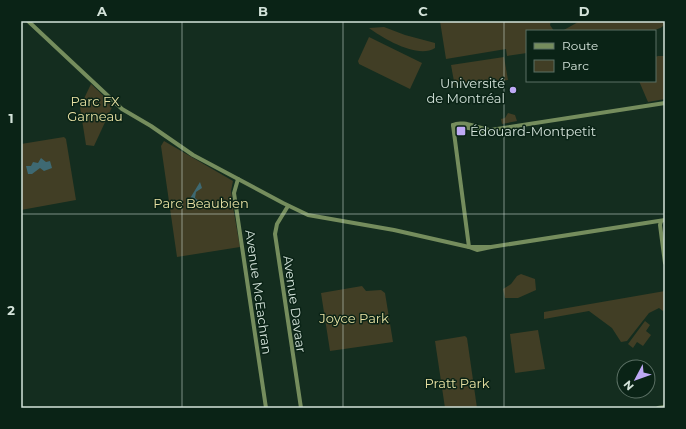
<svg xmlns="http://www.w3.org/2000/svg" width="686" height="429" font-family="Montserrat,sans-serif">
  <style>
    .green { fill: #413e25 }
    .water { fill: #3e6972 }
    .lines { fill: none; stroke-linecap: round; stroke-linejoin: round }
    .secondary { stroke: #758d5d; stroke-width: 4 }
    .grid { fill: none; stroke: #d4e3da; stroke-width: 1; stroke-opacity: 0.55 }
    .poi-dot { fill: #bea9f5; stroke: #0a2316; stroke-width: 1.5 }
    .labels { text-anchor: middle; stroke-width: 3; stroke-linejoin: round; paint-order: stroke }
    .poi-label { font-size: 13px; fill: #d4e3da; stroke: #0a2316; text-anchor: end }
    .park-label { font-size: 13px; fill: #e9e2a4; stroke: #0a2316 }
    .street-label { font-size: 13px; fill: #d4e3da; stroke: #0a2316 }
    .neatline { fill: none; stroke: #d4e3da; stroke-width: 1.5 }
    .grid-label { font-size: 13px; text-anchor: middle; font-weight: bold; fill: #d4e3da }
  </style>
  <rect width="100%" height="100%" fill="#142d1f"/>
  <g class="green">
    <polygon points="440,21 551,21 550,25 554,31 527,31 527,53 507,56 506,49 446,59"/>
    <path d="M580,21H665C665,28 657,29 652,31H562Z"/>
    <path d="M384,27L405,35L435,43V48C418,59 384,39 369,28Z"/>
    <polygon points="369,37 422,63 410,89 359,64 358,61"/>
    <polygon points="658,56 665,56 665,99 648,102 639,81 655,81 655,57"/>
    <polygon points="504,57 508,80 455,87 451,65"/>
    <polygon points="91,84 113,105 94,146 86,145 80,107"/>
    <polygon points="508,113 515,115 517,121 502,124 501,119 505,118"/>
    <polygon points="64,137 66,139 76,200 21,210 21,144"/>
    <polygon points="164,141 233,181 231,191 233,207 240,247 177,257 161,146"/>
    <polygon points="521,274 535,279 536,290 518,298 505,298 503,289 511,284 517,276"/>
    <polygon points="362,286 366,291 381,290 385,293 393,342 330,351 321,293"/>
    <polygon points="665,291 665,309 663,311 659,308 649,313 627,341 621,342 612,328 589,311 544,319 544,312"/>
    <polygon points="645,321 650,325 646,331 651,335 643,346 637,342 633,348 628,344"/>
    <polygon points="538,330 545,369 515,373 510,334"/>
    <polygon points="465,336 467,338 477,408 445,408 435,341"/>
  </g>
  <g class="water">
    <polygon points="41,158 46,162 50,161 52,168 44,171 40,168 32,174 28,174 26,166 31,166 33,162 38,163"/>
    <polygon points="200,182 202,188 196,192 195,198 200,202 207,201 208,206 206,208 196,208 189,200"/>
  </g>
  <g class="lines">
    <g class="secondary">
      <polyline points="28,21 122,109 151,126 193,155 283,203 308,215 394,230 469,247 491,247 665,220"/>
      <polyline points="453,125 484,131 665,103"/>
      <polyline points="453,125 469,247"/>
      <path d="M453,125C462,120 477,128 487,129"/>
      <polyline points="238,179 234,193 266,408"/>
      <polyline points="288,206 277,224 275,234 301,408"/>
      <polyline points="661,221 660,225 665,263"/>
      <polyline points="469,247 477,250 491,247"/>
      <polyline points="658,408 665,407"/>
    </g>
  </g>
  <path class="grid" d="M182,21V408M343,21V408M504,21V408M21,214H665"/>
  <g class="poi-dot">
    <circle cx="513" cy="90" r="4"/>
    <rect x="456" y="126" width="10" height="10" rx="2"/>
  </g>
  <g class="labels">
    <g class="poi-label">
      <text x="505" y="88">Université<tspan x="505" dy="15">de Montréal</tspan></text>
      <text x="470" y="136" text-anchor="start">Édouard-Montpetit</text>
    </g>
    <g class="park-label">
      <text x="95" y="106">Parc FX<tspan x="95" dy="15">Garneau</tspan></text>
      <text x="201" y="208">Parc Beaubien</text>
      <text x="354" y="323">Joyce Park</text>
      <text x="457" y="388">Pratt Park</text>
    </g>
    <g class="street-label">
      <text transform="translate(259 292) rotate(82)" y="5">Avenue McEachran</text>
      <text transform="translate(295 304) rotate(82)" y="5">Avenue Davaar</text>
    </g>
  </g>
  <rect width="686" height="429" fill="none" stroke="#0a2316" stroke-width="44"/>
  <rect x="526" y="30" width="130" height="52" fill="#0a2316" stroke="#5b7064"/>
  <rect x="534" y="43" width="20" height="6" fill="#758d5d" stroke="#5b7064"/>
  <text x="562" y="50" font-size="12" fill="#d4e3da">Route</text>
  <rect x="534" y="60" width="20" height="12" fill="#413e25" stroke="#5b7064"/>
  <text x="562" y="70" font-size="12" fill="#d4e3da">Parc</text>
  <g transform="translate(636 379) rotate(229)"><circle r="19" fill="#0a2316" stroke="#5b7064"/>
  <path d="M0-3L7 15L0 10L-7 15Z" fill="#bea9f5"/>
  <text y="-6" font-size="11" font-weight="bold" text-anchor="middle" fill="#d4e3da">N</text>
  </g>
  <rect x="22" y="22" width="642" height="385" class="neatline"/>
  <g class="grid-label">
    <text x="102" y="16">A</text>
    <text x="263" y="16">B</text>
    <text x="423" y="16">C</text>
    <text x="584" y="16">D</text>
    <text x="11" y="123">1</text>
    <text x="11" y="315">2</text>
  </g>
</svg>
